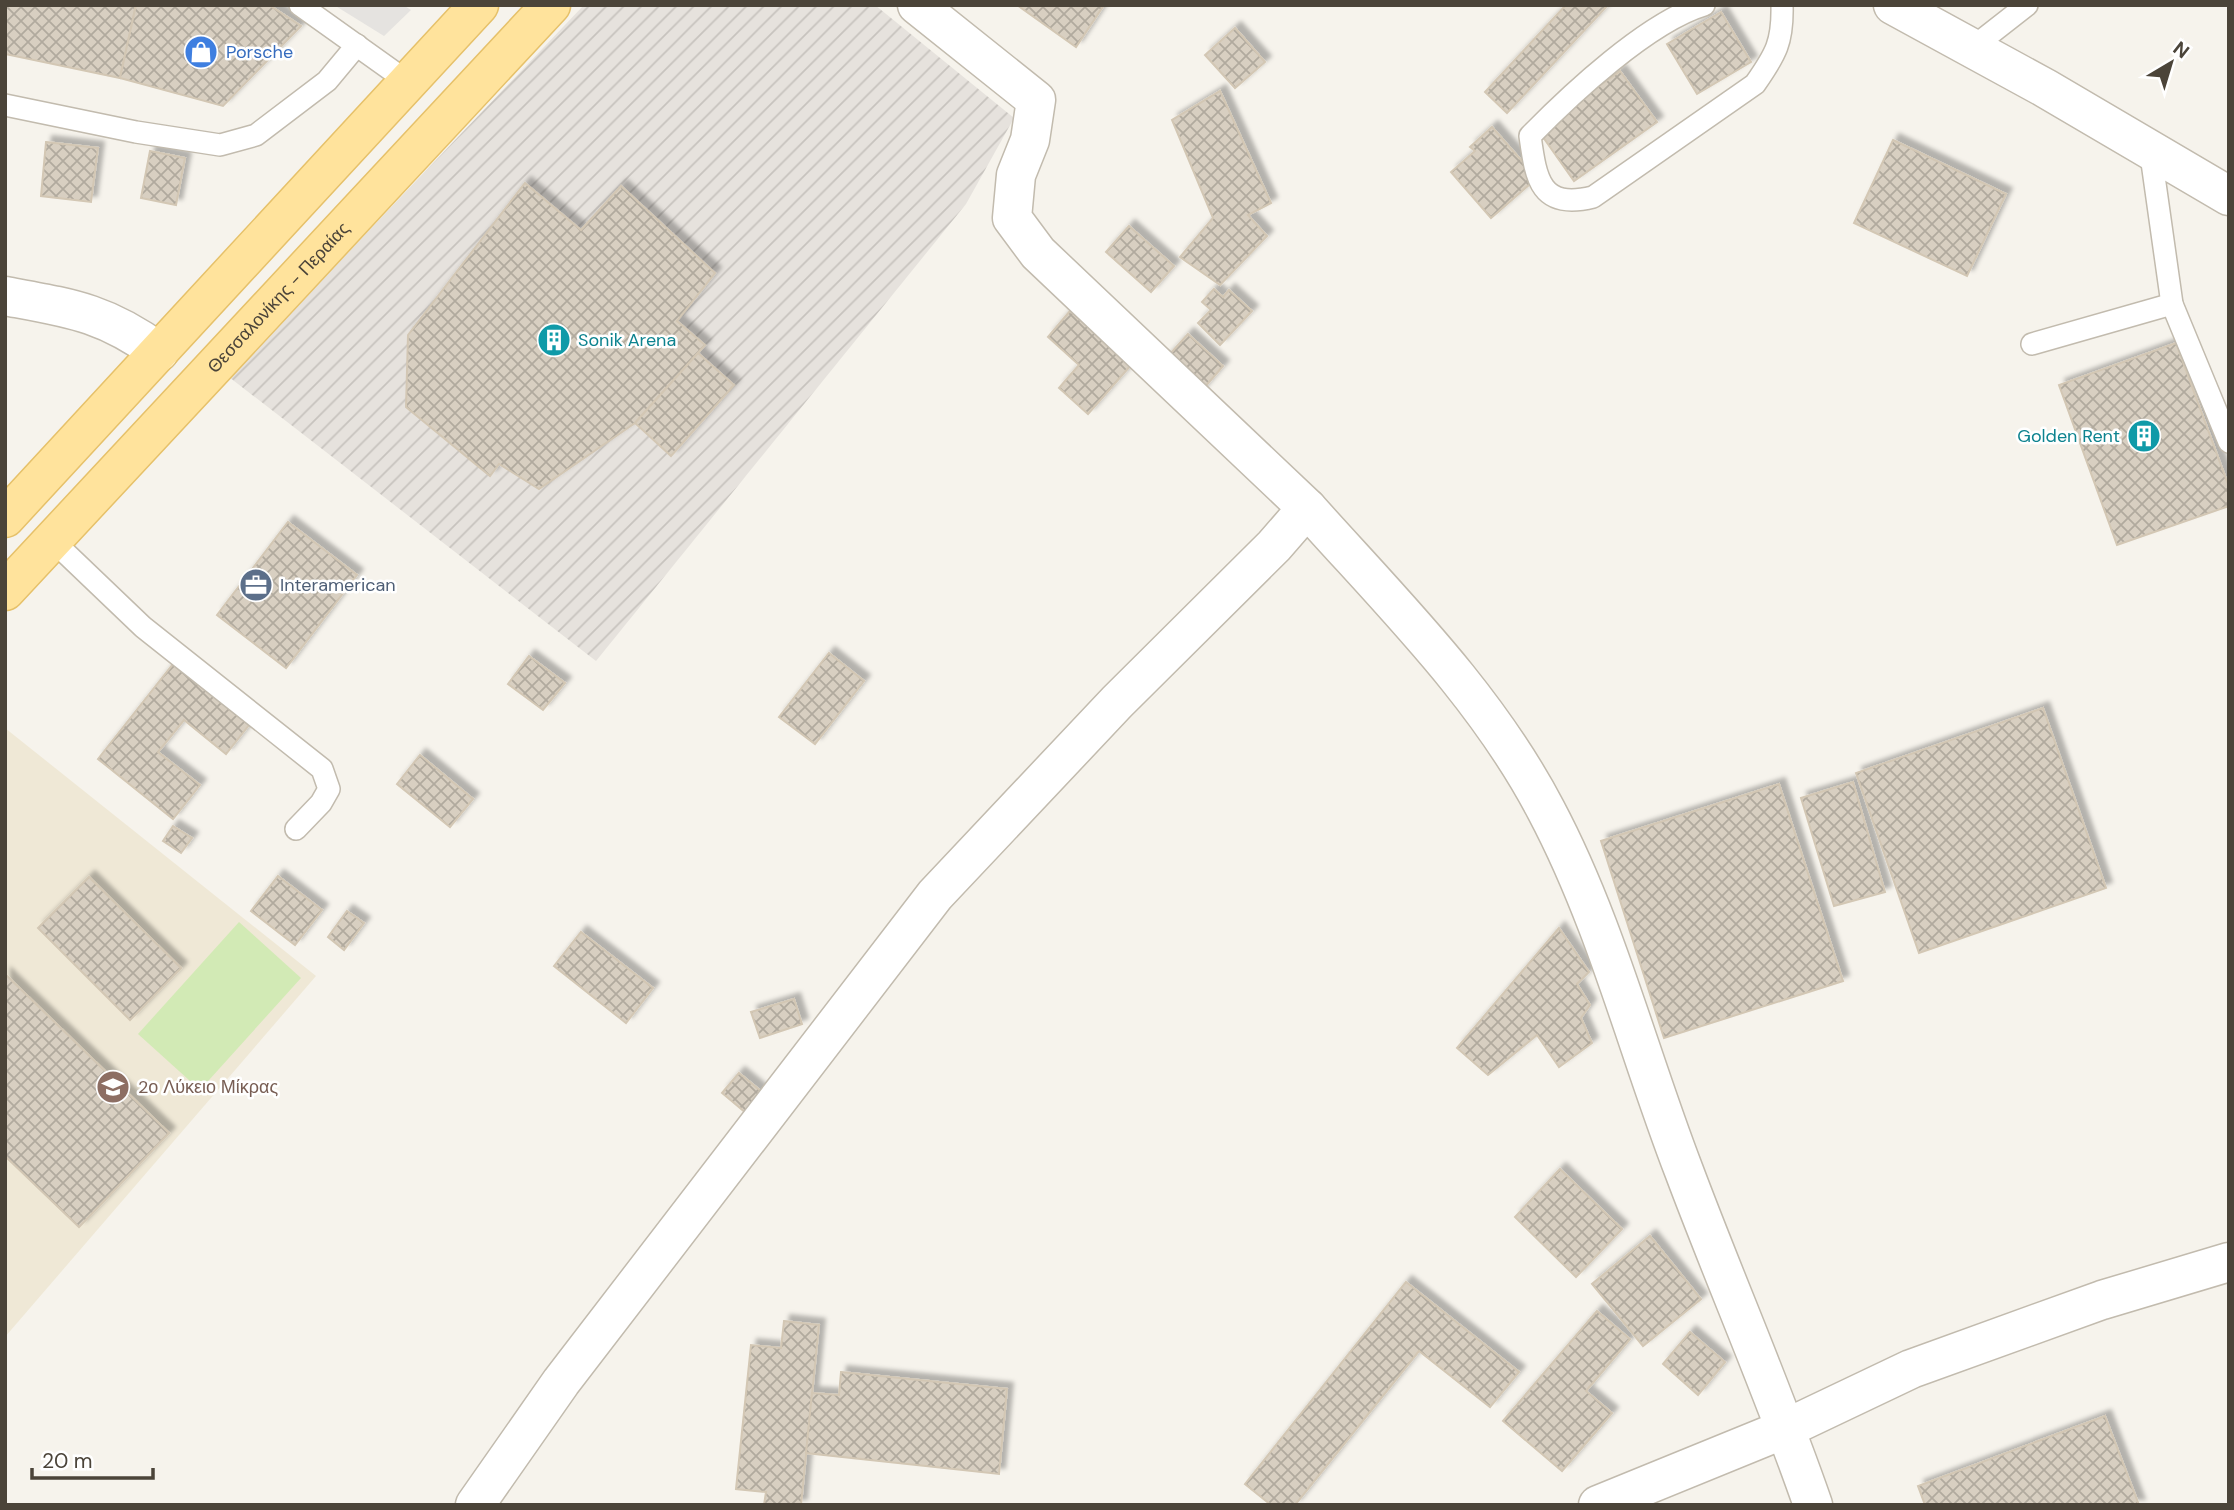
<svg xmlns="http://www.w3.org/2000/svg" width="2234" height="1510" font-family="'DM Sans',sans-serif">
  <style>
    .industrial { fill: url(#industrial-furrows) }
    .education { fill: #efe8d6 }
    .pitch { fill: #d2eab5 }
    .parking { fill: #e5e3e0 }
    .building { fill: url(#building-cross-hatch); stroke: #d3c7b4; stroke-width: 2; filter: url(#shadow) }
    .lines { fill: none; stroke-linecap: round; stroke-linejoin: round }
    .service-casing { stroke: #c2bbae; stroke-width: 24 }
    .minor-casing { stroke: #c2bbae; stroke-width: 41 }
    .primary-casing { stroke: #e6c16a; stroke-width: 41 }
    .service { stroke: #fff; stroke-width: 21 }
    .minor { stroke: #fff; stroke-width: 38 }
    .primary { stroke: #ffe39c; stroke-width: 38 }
    .labels { text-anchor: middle; stroke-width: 5; stroke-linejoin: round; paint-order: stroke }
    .shop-label { font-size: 18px; fill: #366cbe; stroke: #fff; text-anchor: start }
    .street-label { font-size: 18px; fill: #4b4439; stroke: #fff }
    .culture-label { font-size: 18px; fill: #0d838f; stroke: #fff; text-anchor: start }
    .service-label { font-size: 18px; fill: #4e5e75; stroke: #fff; text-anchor: start }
    .education-label { font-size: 18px; fill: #785e54; stroke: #fff; text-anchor: start }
  </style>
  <defs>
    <pattern id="industrial-furrows" width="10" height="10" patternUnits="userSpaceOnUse" patternTransform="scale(1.75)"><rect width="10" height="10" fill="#e6e2dd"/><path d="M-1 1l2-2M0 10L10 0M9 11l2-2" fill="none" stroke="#c7c3be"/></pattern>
    <pattern id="building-cross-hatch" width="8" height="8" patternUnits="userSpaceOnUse" patternTransform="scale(1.75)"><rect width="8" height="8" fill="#d8cfc1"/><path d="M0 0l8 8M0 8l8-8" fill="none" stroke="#b1aa9e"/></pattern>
    <filter id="shadow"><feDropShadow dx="6" dy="-6" stdDeviation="2" flood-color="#0004"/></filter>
  </defs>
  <rect width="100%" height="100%" fill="#f6f3ec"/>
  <polygon class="industrial" points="584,5 875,5 1014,118 966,204 596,661 229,377"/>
  <polygon class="education" points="5,728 316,976 5,1337"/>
  <polygon class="pitch" points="239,922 301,978 200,1090 138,1034"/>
  <polygon class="parking" points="334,5 403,5 411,10 384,36"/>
  <g class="building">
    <polygon points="5,5 136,5 120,78 5,54"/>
    <polygon points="136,5 269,5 301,26 223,106 120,78"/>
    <polygon points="1017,5 1104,5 1076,47"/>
    <polygon points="1566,5 1608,5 1507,113 1485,92"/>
    <polygon points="1721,12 1751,62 1697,94 1667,44"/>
    <polygon points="1235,28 1265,62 1235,88 1205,55"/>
    <polygon points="1620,71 1657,122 1574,181 1538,130"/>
    <polygon points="1220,91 1271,203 1248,215 1267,236 1220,285 1180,257 1213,218 1172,120"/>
    <polygon points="1492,127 1537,178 1491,218 1451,172 1475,151 1470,147"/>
    <polygon points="1893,140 2006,194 1967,276 1854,223"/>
    <polygon points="46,142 98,148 91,202 41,196"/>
    <polygon points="150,151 185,158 176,205 141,198"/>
    <polygon points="525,183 581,230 621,186 715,273 677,321 705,345 635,423 539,489 499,464 490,476 406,407 408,335"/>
    <polygon points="1129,226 1174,266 1151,292 1106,252"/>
    <polygon points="1214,289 1223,297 1229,290 1252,311 1220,345 1198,323 1211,310 1202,302"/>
    <polygon points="1070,311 1131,365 1088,414 1059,388 1079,365 1048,337"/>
    <polygon points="1188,334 1223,366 1197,396 1161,364"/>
    <polygon points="2176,343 2229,487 2229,506 2117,545 2059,385"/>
    <polygon points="698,353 734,385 671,456 635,423"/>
    <polygon points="288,522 357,575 286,668 217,615"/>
    <polygon points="829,653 864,681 815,744 779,717"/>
    <polygon points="529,656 565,683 543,710 508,684"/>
    <polygon points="177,659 253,720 226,754 184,720 158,752 200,785 173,819 98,759"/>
    <polygon points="2043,708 2106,888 1919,953 1856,773"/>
    <polygon points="420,755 473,799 450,827 397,784"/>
    <polygon points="1853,782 1885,892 1834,906 1801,798"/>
    <polygon points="1779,784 1843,981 1664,1038 1601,841"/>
    <polygon points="173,826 192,838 181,853 163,841"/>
    <polygon points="278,876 322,910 295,945 251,911"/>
    <polygon points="89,877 181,968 130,1020 38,928"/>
    <polygon points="347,911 364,923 344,950 328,937"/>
    <polygon points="1559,928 1589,972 1577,984 1590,1005 1581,1018 1592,1043 1559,1067 1537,1035 1488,1075 1457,1048"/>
    <polygon points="581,932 653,988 626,1023 554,966"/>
    <polygon points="5,974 169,1133 79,1227 5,1156"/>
    <polygon points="794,999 802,1024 760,1038 751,1012"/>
    <polygon points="739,1073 762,1092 746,1113 722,1093"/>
    <polygon points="1560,1169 1622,1229 1576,1277 1515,1217"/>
    <polygon points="1650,1236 1701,1299 1643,1346 1592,1284"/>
    <polygon points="1406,1282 1519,1372 1490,1407 1419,1351 1295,1505 1271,1505 1245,1484"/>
    <polygon points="1597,1311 1630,1339 1586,1391 1612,1413 1562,1471 1503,1421"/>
    <polygon points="784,1321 819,1325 801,1505 764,1505 766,1492 736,1489 751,1345 781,1348"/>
    <polygon points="1690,1332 1725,1362 1698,1395 1663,1364"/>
    <polygon points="841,1372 1007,1389 999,1474 806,1453 812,1393 839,1395"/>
    <polygon points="2105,1416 2139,1505 1925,1505 1918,1486"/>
  </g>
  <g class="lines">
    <defs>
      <g id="service">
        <polyline points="300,5 408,82"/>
        <path d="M1704,5C1648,22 1571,94 1530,136C1536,179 1540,210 1593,197L1755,84C1776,54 1783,42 1782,5"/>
        <polyline points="1972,48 2027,5"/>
        <polyline points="5,105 136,132 220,145 256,135 327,81 357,45"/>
        <polyline points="2150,148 2172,304 2229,442"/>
        <polyline points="2032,344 2172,304"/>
        <polyline points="52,540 143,627 322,769 329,789 321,803 296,829"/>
      </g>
      <g id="minor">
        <polyline points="1893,5 2045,88 2229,196"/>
        <path d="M5,296C70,308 104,312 159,352"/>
        <path d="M1307,508C1392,603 1486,695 1546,810C1606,923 1638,1052 1684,1171C1726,1283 1774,1392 1813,1505"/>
        <polyline points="475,1505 561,1382 935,895 1117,702 1274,546 1307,508 1038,253 1012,218 1016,175 1030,140 1036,100 917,5"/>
        <polyline points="1598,1505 1787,1428 1911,1369 2102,1300 2229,1262"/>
      </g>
      <g id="primary">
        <polyline points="5,518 479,5"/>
        <path id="s1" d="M5,591L551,5"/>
      </g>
    </defs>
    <use href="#service" class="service-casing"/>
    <use href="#minor" class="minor-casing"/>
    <use href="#primary" class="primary-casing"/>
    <use href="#service" class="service"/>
    <use href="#minor" class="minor"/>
    <use href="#primary" class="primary"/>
  </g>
  <defs>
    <symbol id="shop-disc" viewBox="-11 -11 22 22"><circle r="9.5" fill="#3f7fe0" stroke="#fff"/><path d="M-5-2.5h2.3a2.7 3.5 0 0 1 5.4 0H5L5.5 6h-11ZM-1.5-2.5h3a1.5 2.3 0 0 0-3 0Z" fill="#fff"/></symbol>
    <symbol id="building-disc" viewBox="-11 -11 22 22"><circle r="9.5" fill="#0f9aa8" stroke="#fff"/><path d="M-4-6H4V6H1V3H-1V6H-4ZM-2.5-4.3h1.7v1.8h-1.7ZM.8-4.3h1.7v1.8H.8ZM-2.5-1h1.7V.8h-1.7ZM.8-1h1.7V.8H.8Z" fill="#fff"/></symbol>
    <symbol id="office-disc" viewBox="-11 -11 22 22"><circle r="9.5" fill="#5c6f8a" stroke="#fff"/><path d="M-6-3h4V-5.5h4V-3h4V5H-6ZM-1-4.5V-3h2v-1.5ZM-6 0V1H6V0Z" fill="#fff"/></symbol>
    <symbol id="school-disc" viewBox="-11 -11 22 22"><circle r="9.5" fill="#8d6e63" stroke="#fff"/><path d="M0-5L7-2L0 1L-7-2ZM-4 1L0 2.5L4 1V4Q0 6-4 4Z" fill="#fff"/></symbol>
  </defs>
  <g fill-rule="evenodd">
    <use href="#shop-disc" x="182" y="33" width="38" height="38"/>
    <use href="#building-disc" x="535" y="321" width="38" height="38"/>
    <use href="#building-disc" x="2125" y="417" width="38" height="38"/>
    <use href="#office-disc" x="237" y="566" width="38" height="38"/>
    <use href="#school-disc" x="94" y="1068" width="38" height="38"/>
  </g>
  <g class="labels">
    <g class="shop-label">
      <text x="226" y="58">Porsche</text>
    </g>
    <g class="street-label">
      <text dy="6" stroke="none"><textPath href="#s1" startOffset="401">Θεσσαλονίκης - Περαίας</textPath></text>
    </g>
    <g class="culture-label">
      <text x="578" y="346">Sonik Arena</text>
      <text x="2120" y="442" text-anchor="end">Golden Rent</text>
    </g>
    <g class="service-label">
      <text x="280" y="591">Interamerican</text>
    </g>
    <g class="education-label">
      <text x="138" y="1093">2ο Λύκειο Μίκρας</text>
    </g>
  </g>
  <rect width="2234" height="1510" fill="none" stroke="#4b4439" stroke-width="14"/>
  <g transform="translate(2171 63) rotate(38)" stroke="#ffffff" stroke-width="5" paint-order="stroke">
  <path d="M0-5L12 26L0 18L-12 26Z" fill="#4b4439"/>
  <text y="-10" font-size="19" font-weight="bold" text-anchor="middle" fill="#4b4439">N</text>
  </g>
  <path d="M32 1468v10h121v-10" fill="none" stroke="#4b4439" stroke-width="3.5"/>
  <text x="42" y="1468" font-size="21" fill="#4b4439" stroke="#ffffff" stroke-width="5" paint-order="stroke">20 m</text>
</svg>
